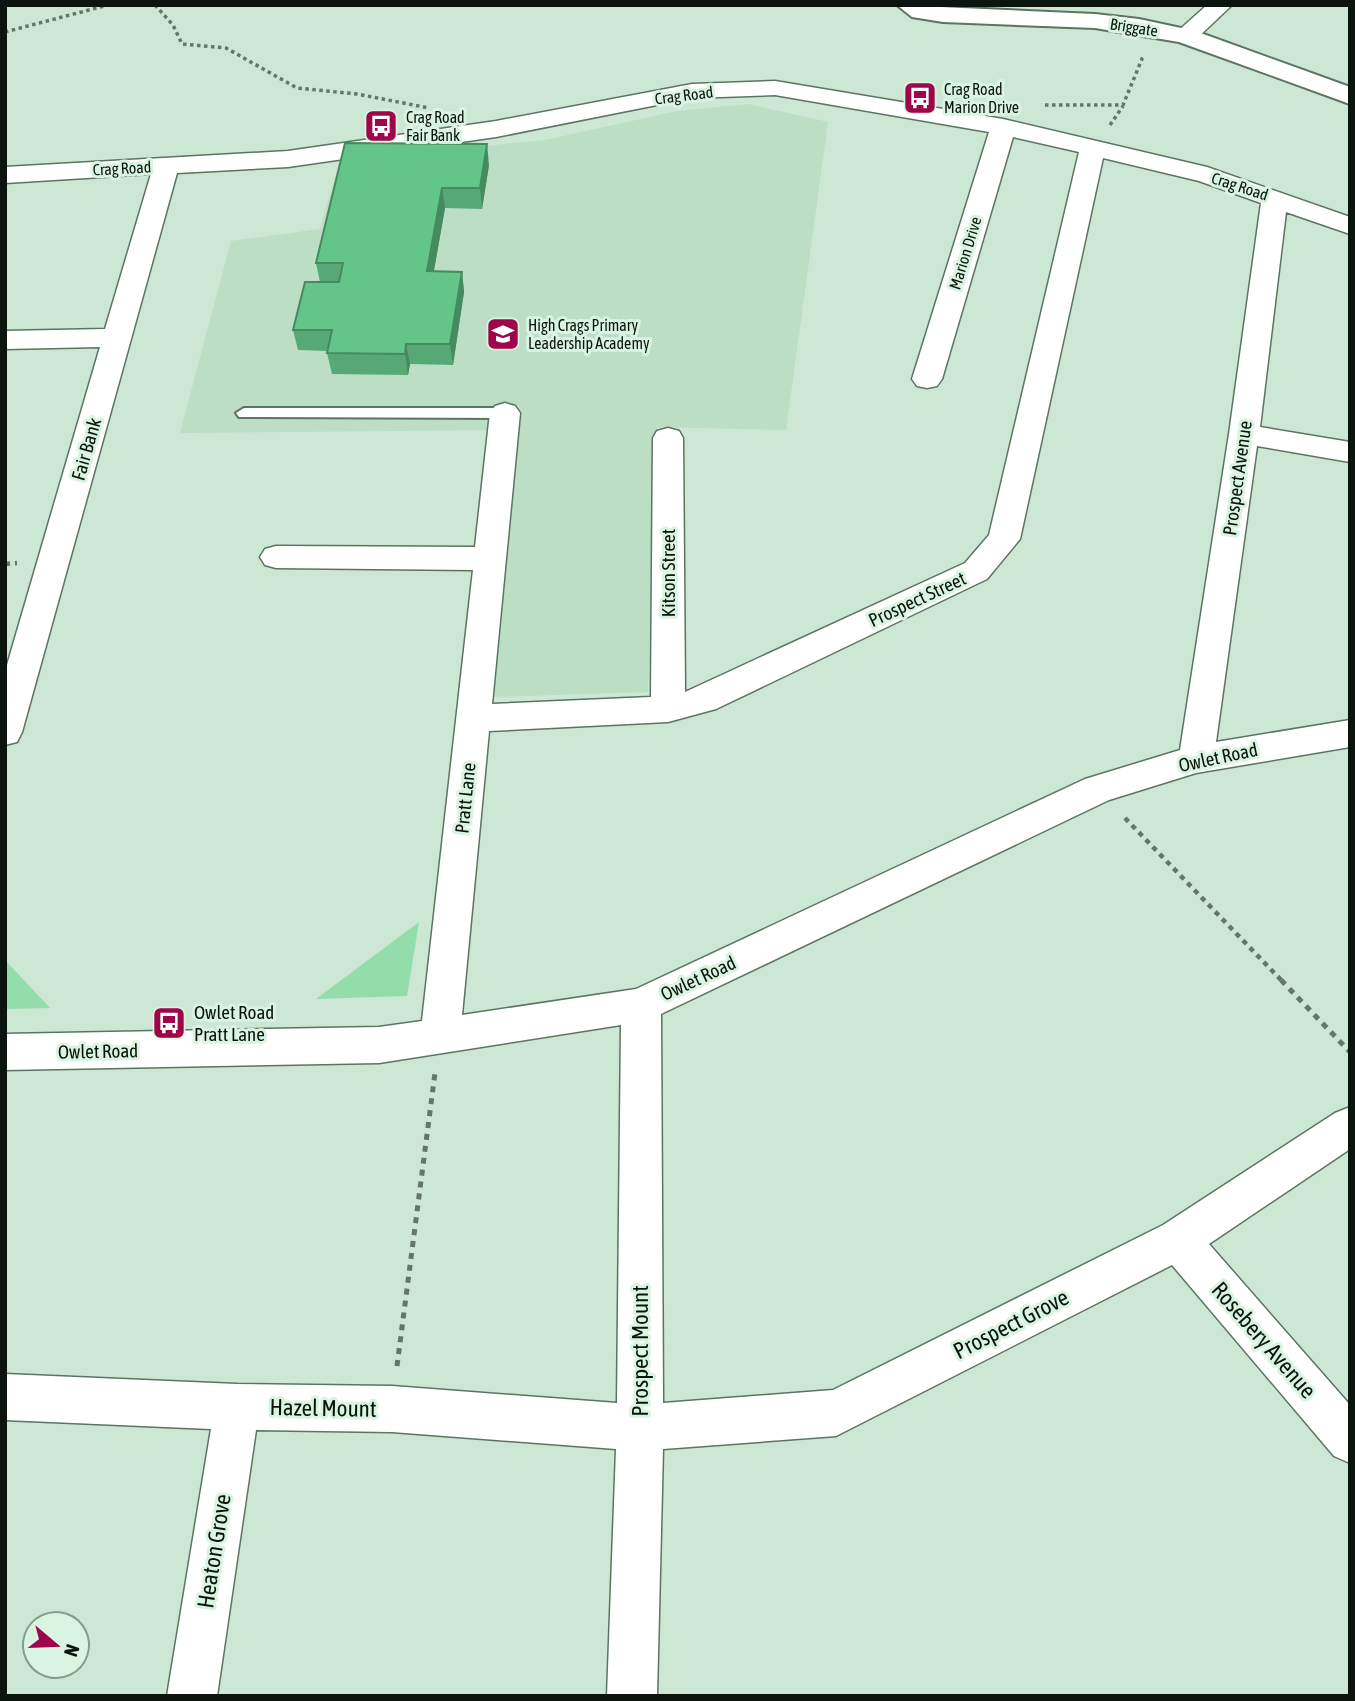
<svg xmlns="http://www.w3.org/2000/svg" width="1355" height="1701" font-family="'Asap Condensed',sans-serif">
  <style>
    .built { fill: #bbdec5 }
    .green { fill: #93ddab }
    .lines { fill: none; stroke-linecap: round; stroke-linejoin: round }
    .lane-casing { stroke: #5c7463; stroke-width: 4 }
    .street-casing { stroke: #5c7463; stroke-width: 3 }
    .secondary-casing { stroke: #5c7463; stroke-width: 4 }
    .path-far2 { stroke: #647669; stroke-width: 3.5; stroke-dasharray: 3.5 3.5; stroke-linecap: butt }
    .path-far1 { stroke: #647669; stroke-width: 4.5; stroke-dasharray: 5 5; stroke-linecap: butt }
    .path { stroke: #647669; stroke-width: 5; stroke-dasharray: 6 6; stroke-linecap: butt }
    .lane { fill: #fff; fill-rule: evenodd }
    .street { fill: #fff; fill-rule: evenodd }
    .secondary { fill: #fff; fill-rule: evenodd }
    .wall { fill: #56a975 }
    .shaded-wall { fill: #468a5f }
    .building { fill: #64c588; stroke: #468a5f; stroke-width: 2 }
    .labels { text-anchor: middle; stroke-width: 6; stroke-linejoin: round; paint-order: stroke }
    .far-street-label { font-size: 16px; fill: #0b140e; stroke: #d9f4e0 }
    .far-poi-label { font-size: 16px; fill: #0b140e; stroke: #d9f4e0; text-anchor: start }
    .street-label { font-size: 19px; fill: #0b140e; stroke: #d9f4e0 }
    .poi-label { font-size: 19px; fill: #0b140e; stroke: #d9f4e0; text-anchor: start }
    .near-street-label { font-size: 23px; fill: #0b140e; stroke: #d9f4e0 }
  </style>
  <rect width="100%" height="100%" fill="#cce7d3"/>
  <polygon class="built" points="748,104 828,122 786,430 657,427 648,692 491,697 519,430 180,433 231,241 320,229 341,157 370,158 545,140 677,111"/>
  <g class="green">
    <polygon points="419,922 407,996 316,999"/>
    <polygon points="5,960 50,1008 5,1009"/>
  </g>
  <g class="lines">
    <defs>
      <polygon id="lane" points="244,408 505,408 513,413 505,418 239,417 236,413"/>
      <g id="street">
        <polygon points="1207,5 1232,5 1194,41 1178,41 1174,36 1178,31"/>
        <path d="M775,81L1003,119L1207,167L1350,217V234L1286,212L1260,427L1350,442V462L1257,446L1216,742L1350,720V747L1196,773L1109,800L661,1014L663,1403L833,1390L1163,1225L1335,1113L1350,1107V1149L1209,1244L1350,1405V1463L1334,1456L1172,1265L836,1436L663,1449L657,1696H607L616,1449L392,1432L256,1430L217,1696H167L211,1429L5,1420V1374L237,1384L392,1386L617,1403L621,1025L379,1063L5,1070V1034L379,1027L422,1021L473,570L276,568L265,565L260,557L265,549L276,546L475,547L490,413L495,406L505,403L515,406L520,413L492,704L651,697L653,438L657,431L668,428L679,431L683,438L685,692L965,563L989,535L1079,152L1013,137L942,379L937,386L927,388L917,386L912,379L989,132L775,95L692,98L496,137L288,167L177,173L22,732L17,742L5,745V672L100,347L5,349V331L105,329L151,174L5,183V167L288,151L496,121L692,84ZM1103,158L1199,181L1261,203L1229,434L1180,750L1085,779L636,989L462,1015L489,731L668,722L716,709L987,579L1020,539Z"/>
      </g>
      <polygon id="secondary" points="897,5 1095,14 1139,19 1195,31 1350,87 1350,104 1179,42 1095,28 943,22 912,17"/>
    </defs>
    <use href="#lane" class="lane-casing"/>
    <use href="#street" class="street-casing"/>
    <use href="#secondary" class="secondary-casing"/>
    <g class="path-far2">
      <polyline points="155,5 173,25 182,44 226,48 297,88 357,94 429,108"/>
      <polyline points="5,32 108,5"/>
      <polyline points="1045,105 1123,105 1142,59 1139,58"/>
      <polyline points="1110,125 1123,106"/>
    </g>
    <g class="path-far1">
      <polyline points="5,564 17,563"/>
      <polyline points="1125,818 1283,982"/>
    </g>
    <g class="path">
      <polyline points="1281,980 1350,1052"/>
      <polyline points="397,1366 435,1073"/>
    </g>
    <use href="#lane" class="lane"/>
    <use href="#street" class="street"/>
    <use href="#secondary" class="secondary"/>
  </g>
  <polygon class="wall" points="345,143 489,165 482,209 445,208 434,271 462,272 464,292 453,365 410,364 408,375 332,374 327,353 328,351 298,350 293,330 320,282 316,263"/>
  <g class="shaded-wall">
    <polygon points="487,144 489,165 482,209 480,188"/>
    <polygon points="442,188 445,208 430,292 427,271"/>
    <polygon points="462,272 464,292 453,365 450,344"/>
    <polygon points="406,344 410,364 408,375 405,354"/>
  </g>
  <polygon class="building" points="345,143 487,144 480,188 442,188 427,271 462,272 450,344 406,344 405,354 327,353 332,330 293,330 305,282 339,282 343,263 316,263"/>
  <defs>
    <symbol id="bus-square" viewBox="-11 -11 22 22"><rect x="-9" y="-9" width="18" height="18" rx="4" fill="#9f054b" stroke="#d9f4e0"/><path d="M-5-6H5V4H4V6H2V4H-2V6H-4V4H-5ZM-3.5-4V0h7V-4ZM-3.5 1.2v1.5H-2V1.2ZM2 1.2v1.5H3.5V1.2Z" fill="#fff"/></symbol>
    <symbol id="school-square" viewBox="-11 -11 22 22"><rect x="-9" y="-9" width="18" height="18" rx="4" fill="#9f054b" stroke="#d9f4e0"/><path d="M0-5L7-2L0 1L-7-2ZM-4 1L0 2.5L4 1V4Q0 6-4 4Z" fill="#fff"/></symbol>
  </defs>
  <g fill-rule="evenodd">
    <use href="#bus-square" x="901" y="79" width="38" height="38"/>
    <use href="#bus-square" x="362" y="107" width="38" height="38"/>
    <use href="#school-square" x="484" y="315" width="38" height="38"/>
    <use href="#bus-square" x="150" y="1004" width="38" height="38"/>
  </g>
  <g class="labels">
    <g class="far-street-label">
      <text transform="translate(1134 27) rotate(9)" y="6">Briggate</text>
      <text transform="translate(684 95) rotate(-7)" y="6">Crag Road</text>
      <text transform="translate(122 168) rotate(-3)" y="6">Crag Road</text>
      <text transform="translate(1240 186) rotate(18)" y="6">Crag Road</text>
      <text transform="translate(965 253) rotate(-73)" y="6">Marion Drive</text>
    </g>
    <g class="far-poi-label">
      <text x="944" y="95">Crag Road<tspan x="944" dy="18">Marion Drive</tspan></text>
      <text x="406" y="123">Crag Road<tspan x="406" dy="18">Fair Bank</tspan></text>
      <text x="528" y="331">High Crags Primary<tspan x="528" dy="18">Leadership Academy</tspan></text>
    </g>
    <g class="street-label">
      <text transform="translate(86 449) rotate(-74)" y="7">Fair Bank</text>
      <text transform="translate(1237 478) rotate(-82)" y="7">Prospect Avenue</text>
      <text transform="translate(668 573) rotate(-90)" y="7">Kitson Street</text>
      <text transform="translate(917 599) rotate(-25)" y="7">Prospect Street</text>
      <text transform="translate(1218 757) rotate(-12)" y="7">Owlet Road</text>
      <text transform="translate(465 798) rotate(-84)" y="7">Pratt Lane</text>
      <text transform="translate(698 978) rotate(-25)" y="7">Owlet Road</text>
      <text transform="translate(98 1051) rotate(-1)" y="7">Owlet Road</text>
    </g>
    <g class="poi-label">
      <text x="194" y="1019">Owlet Road<tspan x="194" dy="22">Pratt Lane</tspan></text>
    </g>
    <g class="near-street-label">
      <text transform="translate(1011 1324) rotate(-27)" y="8">Prospect Grove</text>
      <text transform="translate(1264 1340) rotate(49)" y="8">Rosebery Avenue</text>
      <text transform="translate(640 1351) rotate(-90)" y="8">Prospect Mount</text>
      <text transform="translate(323 1408) rotate(1)" y="8">Hazel Mount</text>
      <text transform="translate(214 1551) rotate(-81)" y="8">Heaton Grove</text>
    </g>
  </g>
  <rect width="1355" height="1701" fill="none" stroke="#0b140e" stroke-width="14"/>
  <g transform="translate(56 1645) rotate(109)"><circle r="33" fill="#d9f4e0" stroke="#879a8c" stroke-width="2"/>
  <path d="M0-5L12 26L0 18L-12 26Z" fill="#9f054b"/>
  <text y="-10" font-size="19" font-weight="bold" text-anchor="middle" fill="#0b140e">N</text>
  </g>
</svg>
